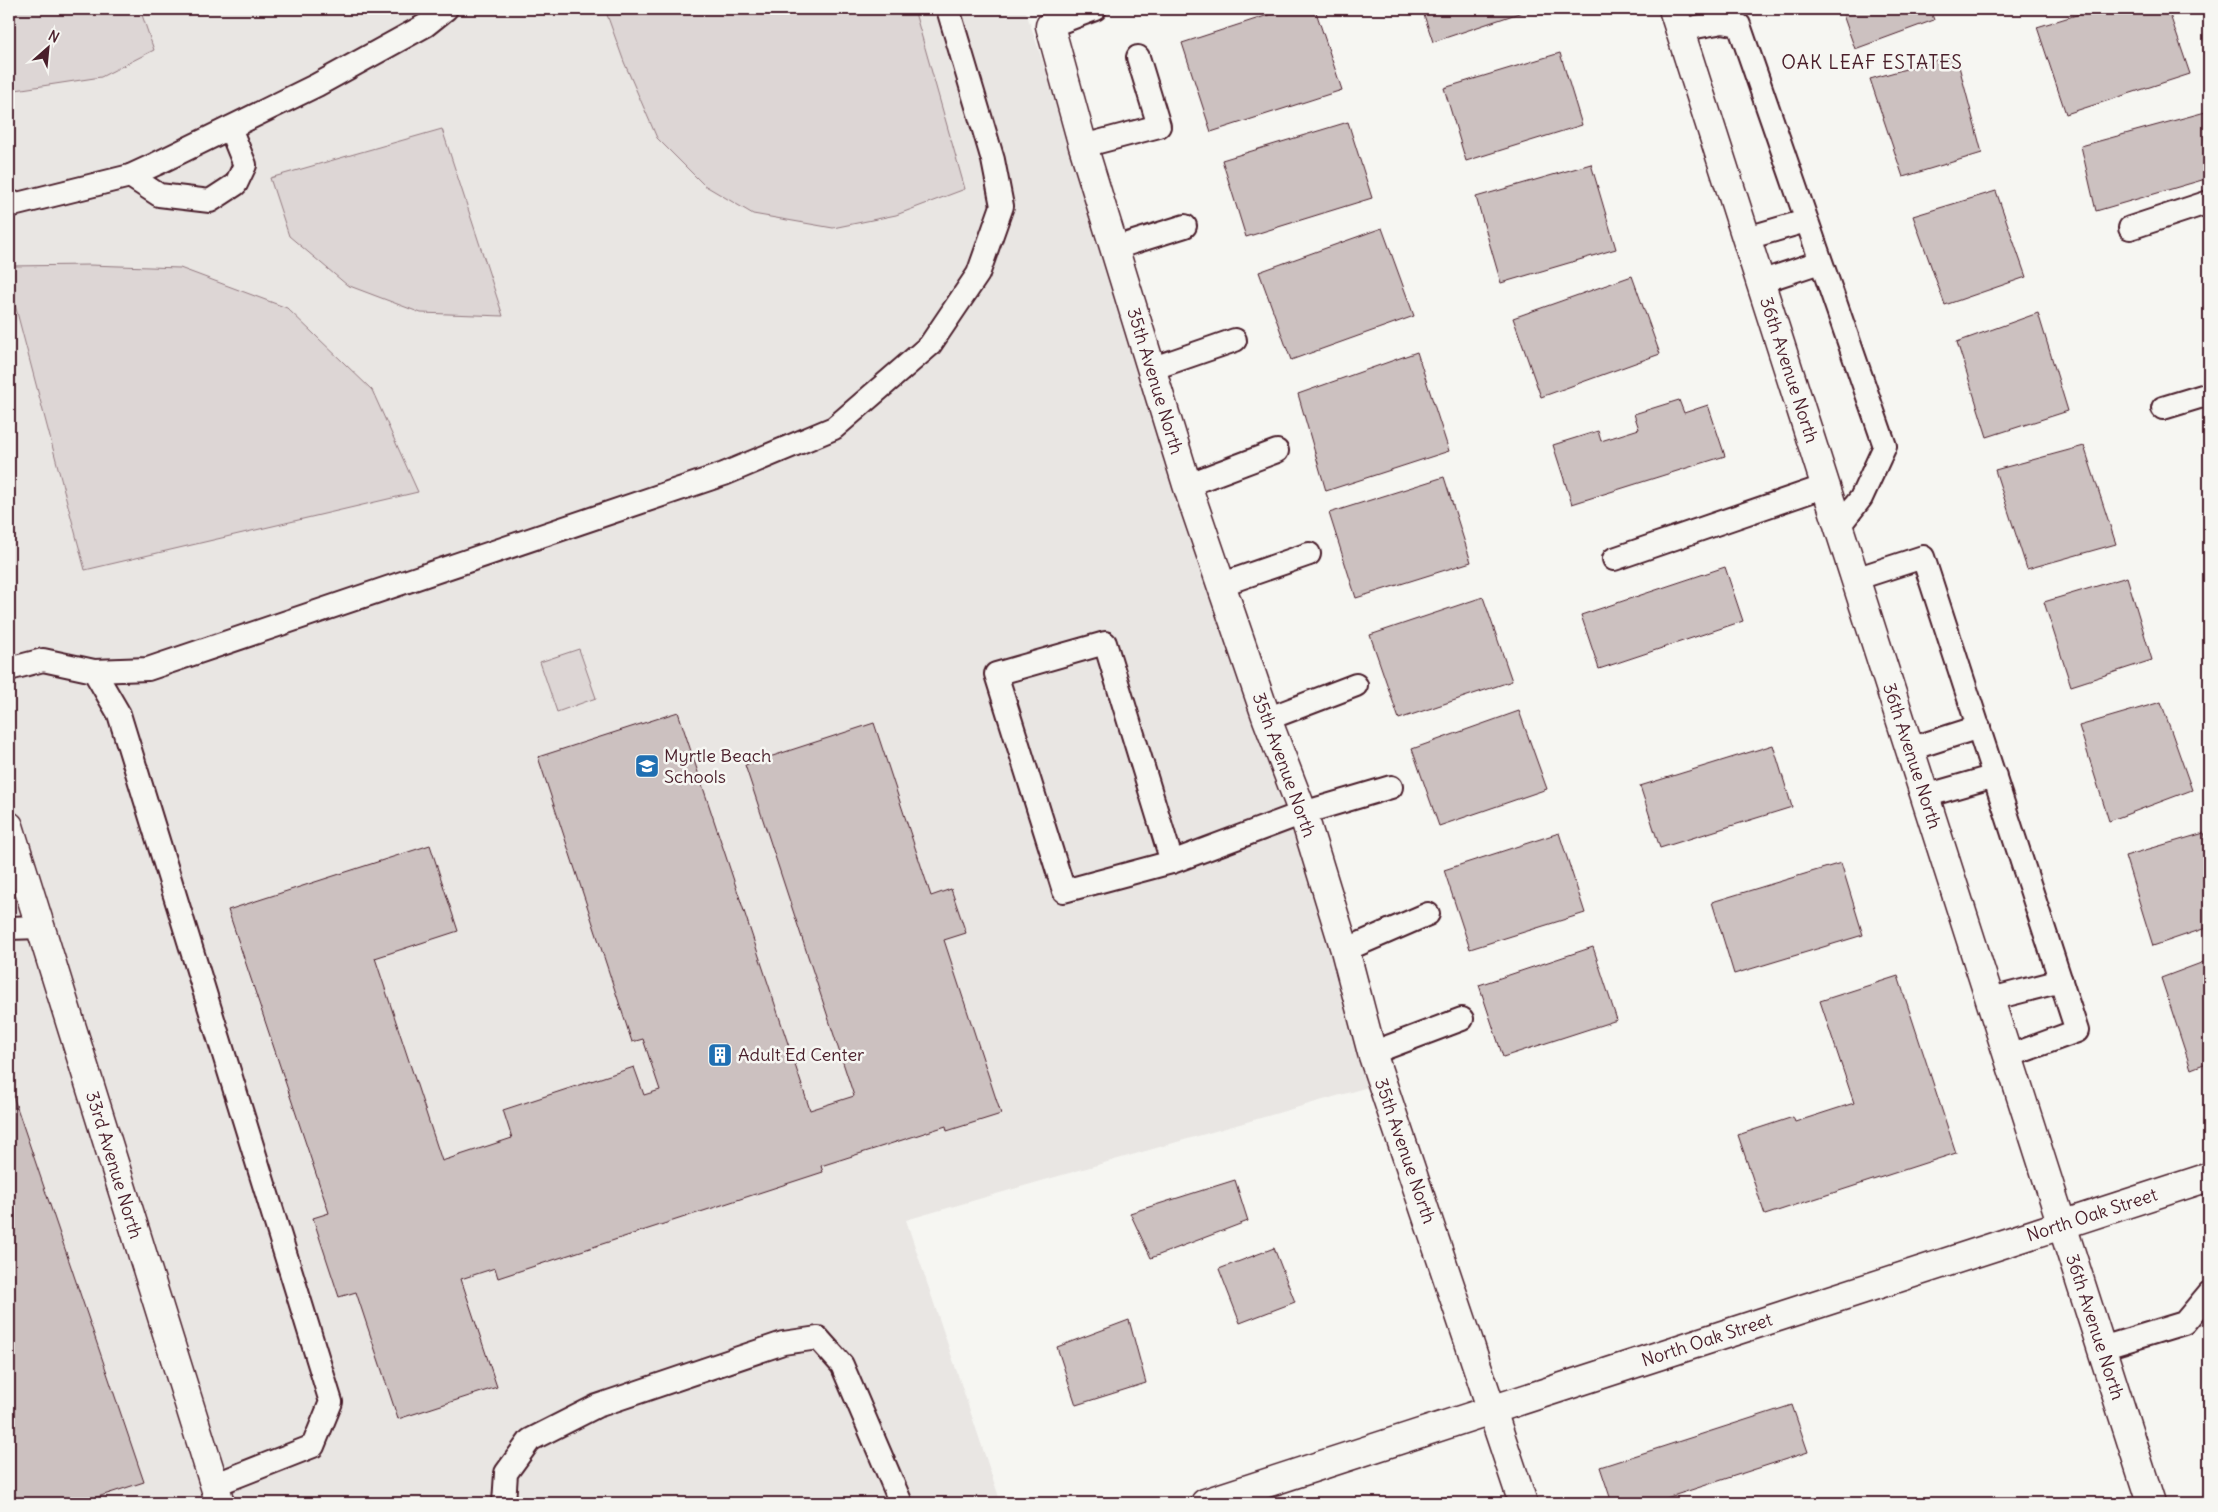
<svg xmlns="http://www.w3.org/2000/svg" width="2218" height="1512" font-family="Delius,sans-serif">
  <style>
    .built { fill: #e9e6e3 }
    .green { fill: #ddd6d5; stroke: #947a80 }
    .building { fill: #ccc1c0; stroke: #4a1f2b }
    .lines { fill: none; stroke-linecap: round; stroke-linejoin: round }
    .lane-casing { stroke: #4a1f2b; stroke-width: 26 }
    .street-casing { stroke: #4a1f2b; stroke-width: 31 }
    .secondary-casing { stroke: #4a1f2b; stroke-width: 31 }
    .lane { stroke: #f6f6f2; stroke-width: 22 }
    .street { stroke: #f6f6f2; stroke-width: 28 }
    .secondary { stroke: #f6f6f2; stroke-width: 28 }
    .labels { text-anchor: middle; stroke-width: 5; stroke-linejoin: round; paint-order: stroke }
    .street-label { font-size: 18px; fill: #4a1f2b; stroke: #f6f6f2 }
    .poi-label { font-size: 18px; fill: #4a1f2b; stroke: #f6f6f2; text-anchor: start }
    .neighbourhood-label { font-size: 19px; letter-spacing: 1px; fill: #4a1f2b; stroke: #f6f6f2 }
  </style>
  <rect width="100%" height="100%" fill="#f6f6f2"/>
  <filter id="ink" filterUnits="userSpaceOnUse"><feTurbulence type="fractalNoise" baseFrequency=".02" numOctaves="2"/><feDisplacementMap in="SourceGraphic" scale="10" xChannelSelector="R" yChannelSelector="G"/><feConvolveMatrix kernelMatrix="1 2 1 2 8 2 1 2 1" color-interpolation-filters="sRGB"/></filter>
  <g filter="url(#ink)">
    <polygon class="built" points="9,9 1025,9 1389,1081 906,1220 1001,1503 9,1503"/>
    <g class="green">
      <polygon points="9,9 140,9 154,50 101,77 9,91"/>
      <polygon points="605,9 914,9 965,189 896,215 833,228 753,214 704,185 657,138 624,62"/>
      <polygon points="442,129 503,316 421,313 347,285 289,236 270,178"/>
      <polygon points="89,265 180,268 287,308 372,390 418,492 85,570 9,282 9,266"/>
      <polygon points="579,649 596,698 557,712 540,662"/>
    </g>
    <g class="building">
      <polygon points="1287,9 1315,9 1342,90 1211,132 1182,43"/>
      <polygon points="1422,9 1531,9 1433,42"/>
      <polygon points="1841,9 1930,9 1934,20 1855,49"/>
      <polygon points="2096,9 2168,9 2190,74 2066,114 2037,27"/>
      <polygon points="1560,53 1582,125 1466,161 1444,88"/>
      <polygon points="1956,55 1982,153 1903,177 1870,79"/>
      <polygon points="2209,111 2209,178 2096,211 2081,146"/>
      <polygon points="1348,122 1372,198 1246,237 1222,160"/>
      <polygon points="1591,164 1616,249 1501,283 1476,197"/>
      <polygon points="1996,191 2026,277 1945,305 1913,216"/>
      <polygon points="1382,228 1414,316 1291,360 1259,272"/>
      <polygon points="1632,276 1660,354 1541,397 1513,318"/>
      <polygon points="2038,313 2068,411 1987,437 1957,342"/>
      <polygon points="1417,352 1449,451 1326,491 1298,394"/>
      <polygon points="1679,400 1684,413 1708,405 1725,456 1572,504 1553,445 1598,431 1601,441 1639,429 1634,414"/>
      <polygon points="2084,446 2116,544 2027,569 1995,470"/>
      <polygon points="1444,477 1471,562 1356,598 1329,513"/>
      <polygon points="1725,567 1743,621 1599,669 1581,615"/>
      <polygon points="2127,577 2152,660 2071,686 2044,602"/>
      <polygon points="1483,597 1512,681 1399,719 1370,635"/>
      <polygon points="2161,702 2192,790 2109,821 2079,726"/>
      <polygon points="1519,711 1547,789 1439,826 1412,749"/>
      <polygon points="678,712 810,1110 854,1096 745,765 874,723 931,896 951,889 966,933 944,940 1001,1114 947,1131 946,1126 821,1166 823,1172 498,1278 495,1268 461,1279 497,1387 398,1419 356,1292 339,1297 313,1218 329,1213 228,910 430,845 458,931 375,958 442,1161 512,1138 503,1110 634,1067 644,1095 660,1090 643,1039 632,1042 538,757"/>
      <polygon points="1773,745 1792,807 1660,848 1640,786"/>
      <polygon points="1559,833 1585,913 1470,949 1444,870"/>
      <polygon points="2204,833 2209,849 2209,927 2153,946 2125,856"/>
      <polygon points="1841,863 1863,935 1734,974 1712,902"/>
      <polygon points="1593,947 1617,1020 1503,1057 1479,985"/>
      <polygon points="2209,960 2209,1062 2191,1069 2161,978"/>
      <polygon points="1898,976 1956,1153 1765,1215 1738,1135 1793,1117 1795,1122 1854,1103 1820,1001"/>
      <polygon points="9,1084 144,1482 79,1503 9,1503"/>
      <polygon points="1235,1180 1248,1221 1151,1258 1130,1213"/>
      <polygon points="1274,1248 1295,1302 1240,1323 1219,1269"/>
      <polygon points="1129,1320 1146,1383 1076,1405 1057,1347"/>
      <polygon points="1792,1405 1808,1452 1651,1503 1612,1503 1600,1467"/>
    </g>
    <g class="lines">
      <defs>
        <g id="lane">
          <polyline points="1050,26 1095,9"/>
          <polyline points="1679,30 1723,22 1739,25 1885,446 1861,498 1839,526"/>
          <polyline points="1083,146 1159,126 1138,57"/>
          <polyline points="130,176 159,195 210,201 236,184 245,165 230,128"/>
          <polyline points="9,206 130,176 156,164 317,85 426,25 446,9"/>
          <polyline points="2130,228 2209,202"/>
          <polyline points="1747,238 1806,221"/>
          <polyline points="1115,248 1185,226"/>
          <polyline points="1760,282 1820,262"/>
          <polyline points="1151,369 1235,340"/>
          <polyline points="2163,408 2209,394"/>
          <polyline points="1187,485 1277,451"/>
          <polyline points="1614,559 1826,486"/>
          <polyline points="1855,579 1923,557 2077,1031 2009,1056"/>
          <polyline points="1220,585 1309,554"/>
          <polyline points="9,669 43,660 94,671 119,714 331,1402 313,1446 214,1485"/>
          <polyline points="94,671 148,669 724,474 834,428 930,345 978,274 1002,206 993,160 948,9"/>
          <polyline points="1267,719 1356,685"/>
          <polyline points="1910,749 1979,727"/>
          <polyline points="1925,796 1995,776"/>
          <polyline points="1172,862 1105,643 996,674 1064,891 1172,862 1303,813 1391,787"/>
          <polyline points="9,928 40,927"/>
          <polyline points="1345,950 1428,914"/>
          <polyline points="1991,999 2061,981"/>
          <polyline points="1372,1053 1462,1019"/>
          <polyline points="2102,1348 2184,1323 2209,1293"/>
          <polyline points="504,1503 506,1473 530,1440 597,1406 783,1343 818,1338 842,1365 901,1503"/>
        </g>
        <g id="street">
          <polyline points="1673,9 2151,1503"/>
          <polyline points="1050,26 1083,146 1187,485 1267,719 1303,813 1345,950 1372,1053 1523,1503"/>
          <polyline points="9,826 220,1503"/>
        </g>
        <polyline id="secondary" points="1205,1503 2209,1177"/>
      </defs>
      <use href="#lane" class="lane-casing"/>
      <use href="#street" class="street-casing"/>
      <use href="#secondary" class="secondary-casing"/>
      <use href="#lane" class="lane"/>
      <use href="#street" class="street"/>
      <use href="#secondary" class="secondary"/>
    </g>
  </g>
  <defs>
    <symbol id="school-square" viewBox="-11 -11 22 22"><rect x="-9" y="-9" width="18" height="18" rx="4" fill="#1f6fb2" stroke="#f6f6f2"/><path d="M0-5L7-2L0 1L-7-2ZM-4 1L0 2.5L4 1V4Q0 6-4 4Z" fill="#fff"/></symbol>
    <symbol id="building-square" viewBox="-11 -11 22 22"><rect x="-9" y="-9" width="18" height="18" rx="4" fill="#1f6fb2" stroke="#f6f6f2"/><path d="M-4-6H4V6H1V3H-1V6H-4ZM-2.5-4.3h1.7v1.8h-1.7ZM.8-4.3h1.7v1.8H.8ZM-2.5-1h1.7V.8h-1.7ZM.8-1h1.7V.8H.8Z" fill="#fff"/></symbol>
  </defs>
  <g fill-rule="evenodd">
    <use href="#school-square" x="633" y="752" width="28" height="28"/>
    <use href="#building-square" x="706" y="1041" width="28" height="28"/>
  </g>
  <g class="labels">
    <g class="street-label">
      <text transform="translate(1789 370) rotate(72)" y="6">36th Avenue North</text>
      <text transform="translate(1155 381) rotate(73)" y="6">35th Avenue North</text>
      <text transform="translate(1912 756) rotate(72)" y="6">36th Avenue North</text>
      <text transform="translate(1284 765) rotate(70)" y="6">35th Avenue North</text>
      <text transform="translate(1405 1151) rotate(71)" y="6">35th Avenue North</text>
      <text transform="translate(114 1165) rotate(73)" y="6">33rd Avenue North</text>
      <text transform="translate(2092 1215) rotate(-18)" y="6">North Oak Street</text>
      <text transform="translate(2095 1327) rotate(72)" y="6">36th Avenue North</text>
      <text transform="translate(1707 1340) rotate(-18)" y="6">North Oak Street</text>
    </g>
    <g class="poi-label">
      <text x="664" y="762">Myrtle Beach<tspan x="664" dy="21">Schools</tspan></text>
      <text x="738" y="1061">Adult Ed Center</text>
    </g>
    <g class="neighbourhood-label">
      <text x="1872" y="69">OAK LEAF ESTATES</text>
    </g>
  </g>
  <rect width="2218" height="1512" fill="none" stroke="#f6f6f2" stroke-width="30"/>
  <rect x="15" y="15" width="2188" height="1482" fill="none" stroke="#4a1f2b" stroke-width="2" filter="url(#ink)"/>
  <g transform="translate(48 48) rotate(27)" stroke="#f6f6f2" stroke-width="4" paint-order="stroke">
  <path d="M0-4L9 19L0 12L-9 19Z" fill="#4a1f2b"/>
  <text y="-8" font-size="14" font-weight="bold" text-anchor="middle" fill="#4a1f2b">N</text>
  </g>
</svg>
